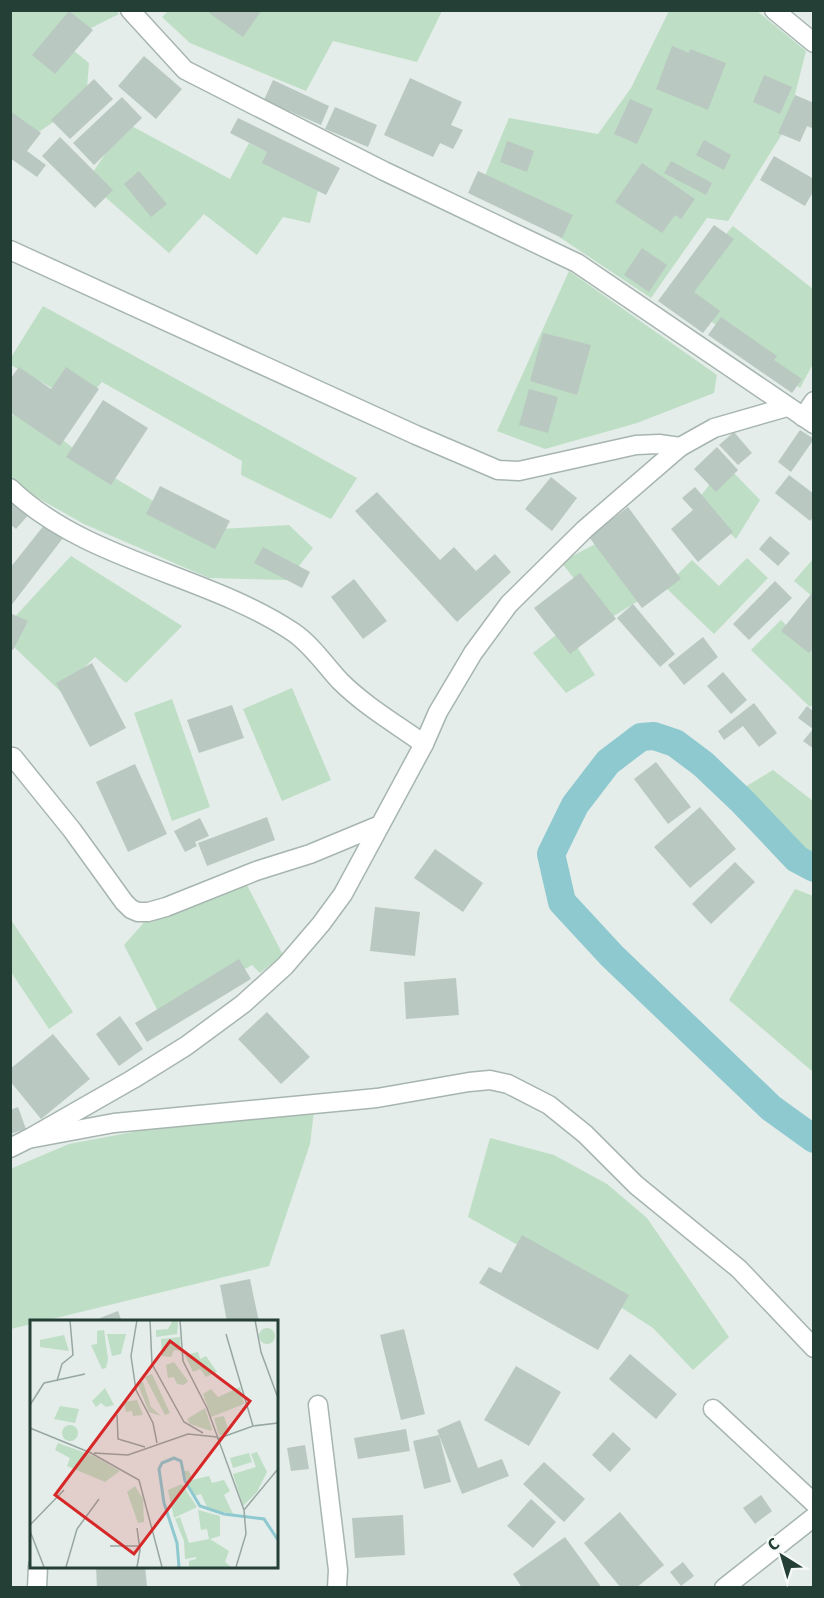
<svg xmlns="http://www.w3.org/2000/svg" width="824" height="1598" font-family="'Fira Sans',sans-serif">
  <style>
    .green { fill: #bedec5 }
    .lines { fill: none; stroke-linecap: round; stroke-linejoin: round }
    .canal { stroke: #8ec9d0; stroke-width: 28 }
    .building { fill: #bac8c2 }
    .minor-casing { stroke: #a7b5b0; stroke-width: 21 }
    .minor { stroke: #fff; stroke-width: 18 }
    .inset-river { fill: none; stroke: #8ec9d0; stroke-width: 3 }
    .inset-road { fill: none; stroke: #97a7a1; stroke-width: 1.5 }
    .view { fill: #d62828; fill-opacity: 0.15; stroke: #d62828; stroke-width: 3 }
    .inset-edge { fill: none; stroke: #243f36; stroke-width: 3 }
  </style>
  <rect width="100%" height="100%" fill="#e4ede9"/>
  <g class="green">
    <polygon points="115,10 119,14 63,42 89,63 86,100 18,146 11,143 10,11"/>
    <polygon points="169,10 442,11 417,62 333,41 306,91 190,43 162,17"/>
    <polygon points="669,11 757,11 806,51 787,126 728,221 707,218 651,298 481,185 509,118 598,134 631,88"/>
    <polygon points="126,123 230,179 249,143 321,178 310,223 283,217 257,255 204,214 169,253 87,181"/>
    <polygon points="733,226 813,289 813,364 800,388 675,294"/>
    <polygon points="569,271 717,375 714,393 637,423 545,449 497,431"/>
    <polygon points="43,306 357,478 331,519 241,475 242,461 102,382 82,405 11,365 10,359"/>
    <polygon points="21,408 103,471 202,530 289,525 313,548 288,580 209,578 84,524 22,489 11,476 10,417"/>
    <polygon points="725,464 760,500 736,539 697,501"/>
    <polygon points="603,540 643,598 607,620 561,562"/>
    <polygon points="71,556 182,626 126,683 95,657 60,691 11,644 10,622"/>
    <polygon points="747,558 768,578 714,634 665,587 692,560 719,586"/>
    <polygon points="813,559 813,597 794,581"/>
    <polygon points="781,620 813,652 813,704 810,707 751,650"/>
    <polygon points="565,628 595,675 566,693 533,653"/>
    <polygon points="292,688 331,780 282,801 243,709"/>
    <polygon points="172,699 210,807 172,821 134,713"/>
    <polygon points="773,770 813,801 813,859 802,853 740,790"/>
    <polygon points="246,883 283,955 260,973 252,965 161,1017 124,945 148,918"/>
    <polygon points="795,889 813,896 813,1072 729,1000"/>
    <polygon points="11,920 73,1012 49,1029 11,972"/>
    <polygon points="314,1111 310,1144 269,1266 11,1329 10,1169 69,1144 181,1123"/>
    <polygon points="490,1138 554,1155 607,1184 647,1218 729,1337 693,1370 653,1328 566,1272 468,1217"/>
  </g>
  <g class="lines">
    <polyline class="canal" points="814,868 797,859 742,801 703,764 675,743 654,736 641,737 608,762 575,805 551,854 562,902 612,956 771,1108 814,1139"/>
  </g>
  <g class="building">
    <polygon points="211,10 262,10 243,37 209,13"/>
    <polygon points="69,11 93,30 55,74 32,55"/>
    <polygon points="672,46 689,53 690,49 726,63 708,110 656,89"/>
    <polygon points="144,56 182,89 156,119 118,86"/>
    <polygon points="764,75 792,87 780,114 753,102"/>
    <polygon points="410,78 462,102 451,125 463,130 453,149 440,143 433,157 384,135"/>
    <polygon points="94,79 113,99 70,139 51,120"/>
    <polygon points="273,80 329,106 321,125 264,100"/>
    <polygon points="795,95 814,103 814,129 807,126 800,142 778,133"/>
    <polygon points="122,97 142,118 94,165 73,143"/>
    <polygon points="630,99 653,109 637,144 614,134"/>
    <polygon points="335,107 377,125 368,147 325,129"/>
    <polygon points="10,111 41,133 27,151 46,165 37,177 10,158"/>
    <polygon points="238,118 340,168 326,195 262,163 267,152 230,133"/>
    <polygon points="60,137 113,190 95,208 42,156"/>
    <polygon points="704,140 731,155 724,170 696,155"/>
    <polygon points="507,141 534,151 527,172 500,162"/>
    <polygon points="774,156 814,179 814,190 805,206 760,180"/>
    <polygon points="671,161 712,183 706,195 664,173"/>
    <polygon points="642,163 695,199 681,219 675,215 662,233 615,202"/>
    <polygon points="139,171 167,204 151,217 124,184"/>
    <polygon points="478,171 573,215 562,238 468,193"/>
    <polygon points="714,225 734,239 694,292 720,311 703,333 658,301"/>
    <polygon points="642,248 667,265 649,292 624,275"/>
    <polygon points="721,317 777,356 774,360 802,379 792,393 708,335"/>
    <polygon points="543,333 591,345 577,395 530,381"/>
    <polygon points="19,367 51,389 66,367 99,389 60,446 10,412 10,379"/>
    <polygon points="529,389 558,397 548,433 519,425"/>
    <polygon points="103,400 148,428 111,485 66,457"/>
    <polygon points="800,430 814,439 791,472 778,462"/>
    <polygon points="734,432 752,453 738,465 719,445"/>
    <polygon points="717,447 738,470 716,492 694,469"/>
    <polygon points="789,475 814,494 814,516 810,521 775,493"/>
    <polygon points="551,477 577,498 552,531 525,509"/>
    <polygon points="160,486 230,521 215,549 146,514"/>
    <polygon points="695,487 733,532 698,562 671,529 693,510 682,498"/>
    <polygon points="377,492 440,560 454,547 476,571 495,554 511,572 457,622 355,511"/>
    <polygon points="10,495 31,512 16,529 10,524"/>
    <polygon points="628,507 681,579 642,608 589,537"/>
    <polygon points="45,524 63,538 10,607 10,568"/>
    <polygon points="770,536 790,553 778,566 759,549"/>
    <polygon points="263,547 310,572 302,588 254,563"/>
    <polygon points="580,573 616,619 570,654 534,608"/>
    <polygon points="354,579 387,621 363,639 331,597"/>
    <polygon points="775,581 792,598 749,640 733,624"/>
    <polygon points="812,593 814,594 814,648 809,653 781,631"/>
    <polygon points="633,604 675,654 660,667 617,618"/>
    <polygon points="10,613 28,621 13,650 10,649"/>
    <polygon points="703,637 718,657 684,685 668,665"/>
    <polygon points="92,663 126,728 90,747 56,683"/>
    <polygon points="723,672 747,700 731,714 707,686"/>
    <polygon points="754,703 777,733 759,747 743,726 724,740 718,731"/>
    <polygon points="232,705 244,738 199,753 187,720"/>
    <polygon points="807,706 814,712 814,749 803,741 813,729 798,718"/>
    <polygon points="656,762 691,807 668,824 634,779"/>
    <polygon points="135,764 167,834 128,852 96,782"/>
    <polygon points="700,807 736,849 690,888 654,847"/>
    <polygon points="267,817 275,840 207,866 198,843"/>
    <polygon points="200,818 209,836 195,842 197,846 185,852 174,831"/>
    <polygon points="435,849 483,883 463,912 414,878"/>
    <polygon points="735,862 755,882 711,924 692,904"/>
    <polygon points="375,907 420,912 415,956 370,951"/>
    <polygon points="239,959 251,979 147,1042 135,1023"/>
    <polygon points="456,978 459,1015 406,1019 404,982"/>
    <polygon points="267,1012 310,1057 281,1084 238,1039"/>
    <polygon points="120,1016 143,1049 119,1066 96,1034"/>
    <polygon points="53,1034 90,1079 41,1119 10,1081 10,1069"/>
    <polygon points="18,1107 26,1129 10,1134 10,1110"/>
    <polygon points="522,1235 629,1295 598,1350 479,1283 489,1267 501,1273"/>
    <polygon points="250,1279 259,1322 227,1322 220,1285"/>
    <polygon points="118,1311 122,1322 102,1322 100,1318"/>
    <polygon points="404,1329 425,1414 401,1420 380,1335"/>
    <polygon points="630,1354 677,1394 656,1419 609,1379"/>
    <polygon points="516,1366 561,1392 529,1446 484,1420"/>
    <polygon points="460,1420 478,1468 502,1459 509,1476 462,1494 437,1430"/>
    <polygon points="406,1429 410,1451 358,1459 354,1438"/>
    <polygon points="613,1432 631,1449 610,1472 592,1455"/>
    <polygon points="439,1435 451,1482 424,1489 413,1441"/>
    <polygon points="305,1445 309,1469 291,1471 287,1448"/>
    <polygon points="544,1462 585,1499 564,1522 523,1484"/>
    <polygon points="761,1495 772,1511 755,1524 743,1508"/>
    <polygon points="531,1499 556,1522 533,1548 507,1526"/>
    <polygon points="620,1512 664,1565 636,1588 621,1588 584,1543"/>
    <polygon points="403,1515 405,1555 355,1558 352,1518"/>
    <polygon points="565,1537 602,1588 522,1588 513,1574"/>
    <polygon points="683,1562 694,1576 681,1586 670,1572"/>
    <polygon points="96,1566 145,1566 147,1586 97,1588"/>
  </g>
  <g class="lines">
    <defs>
      <g id="minor">
        <polyline points="130,10 185,70 384,171 577,263 814,424"/>
        <polyline points="774,10 814,43"/>
        <polyline points="10,250 416,435 498,470 519,471 636,445 659,444 680,447"/>
        <polyline points="803,417 814,401"/>
        <path d="M10,488C85,561 208,575 293,632C312,645 325,665 340,681C365,706 396,724 424,744"/>
        <polyline points="13,757 72,830 124,902 131,909 138,912 148,912 166,907 256,871 310,854 380,825"/>
        <polyline points="28,1139 133,1079 186,1046 243,1004 285,966 321,924 343,894 424,744 438,712 473,653 509,604 585,529 680,447 714,428 787,407"/>
        <polyline points="10,1148 28,1139 114,1123 377,1098 469,1082 490,1080 508,1084 549,1105 585,1134 636,1185 739,1269 814,1348"/>
        <polyline points="318,1405 338,1570 337,1588"/>
        <polyline points="713,1409 814,1503"/>
        <polyline points="37,1588 38,1566"/>
        <polyline points="724,1588 814,1517"/>
      </g>
    </defs>
    <use href="#minor" class="minor-casing"/>
    <use href="#minor" class="minor"/>
  </g>
  <g transform="translate(30 1320)">
    <rect width="248" height="248" fill="#e4ede9"/>
    <path d="M143,0L148,2L147,14L126,17V10L138,9ZM229 16a8 8 0 1 1 16 0a8 8 0 1 1-16 0ZM74,10L78,39L76,48L72,49L61,25L67,24V11ZM77,14H96L91,34L82,36ZM34,15L39,31L10,27V20ZM150,17L151,31L144,30L141,37L132,36L131,19ZM168,32L170,39L176,36L187,52L176,57L170,49L163,52L155,35ZM144,42L158,61L154,65L147,64L144,57L138,58L136,45ZM122,54L140,93L135,95L115,57ZM107,62H113L121,87L131,96L119,92ZM210,67L214,84L181,97L173,74L181,69L188,77ZM75,68L84,85L76,87L71,83L66,87L62,81ZM107,80L113,95L103,96L102,91L96,92L94,82ZM30,86L49,89L45,103L24,99ZM175,88L182,109L181,111L160,104L157,99ZM194,96L199,112L189,116L184,98ZM32 113a8 8 0 1 1 16 0a8 8 0 1 1-16 0ZM28,123L64,136L90,151L75,162L37,146L40,138L25,130ZM227,132L237,152L227,172L213,186L203,154L226,147L221,134ZM219,133L222,142L203,148L200,138ZM154,151H159L162,160L179,156L182,163L194,160L200,171L194,175L203,194L178,189L171,174L164,176L160,170ZM152,164L167,187L144,198L138,170ZM105,166L113,179L114,202L108,203L97,172ZM168,190L190,196V216L180,219L199,231L195,242L201,247H159V241L166,239V237L155,239L154,221L145,199L150,197L159,223L179,219L177,209L171,210Z" fill="#bedec5"/>
    <path class="inset-river" d="M149,247L147,223L134,183L129,149L132,143L144,138L151,141L155,161L170,186L194,194L234,199L248,220"/>
    <path class="inset-road" d="M107,0L101,36L106,70L123,103L127,123M120,0L122,44L154,102L173,113M150,0L153,41L177,88L214,190M225,0L231,32L248,78M196,14L223,106M27,61L32,44L43,35L40,0M0,85L14,63L55,54M87,95L88,119L115,127M0,108L61,133L109,160L132,247M187,119L223,106L248,103M64,133L98,135L158,114L187,117M0,205L34,170M0,211L14,247M80,226H110M36,247L47,209L69,179M107,247L110,230L107,208M206,247L216,214L214,190L248,149"/>
    <path class="view" d="M140,21L220,81L104,234L25,175Z"/>
    <rect width="248" height="248" class="inset-edge"/>
  </g>
  <rect width="824" height="1598" fill="none" stroke="#243f36" stroke-width="24"/>
  <g transform="translate(782 1556) rotate(323)" stroke="#f5faf7" stroke-width="4.5" paint-order="stroke">
  <path d="M0-4.5L10 22L0 15L-10 22Z" fill="#243f36"/>
  <text y="-9" font-size="16" font-weight="bold" text-anchor="middle" fill="#243f36">С</text>
  </g>
</svg>
